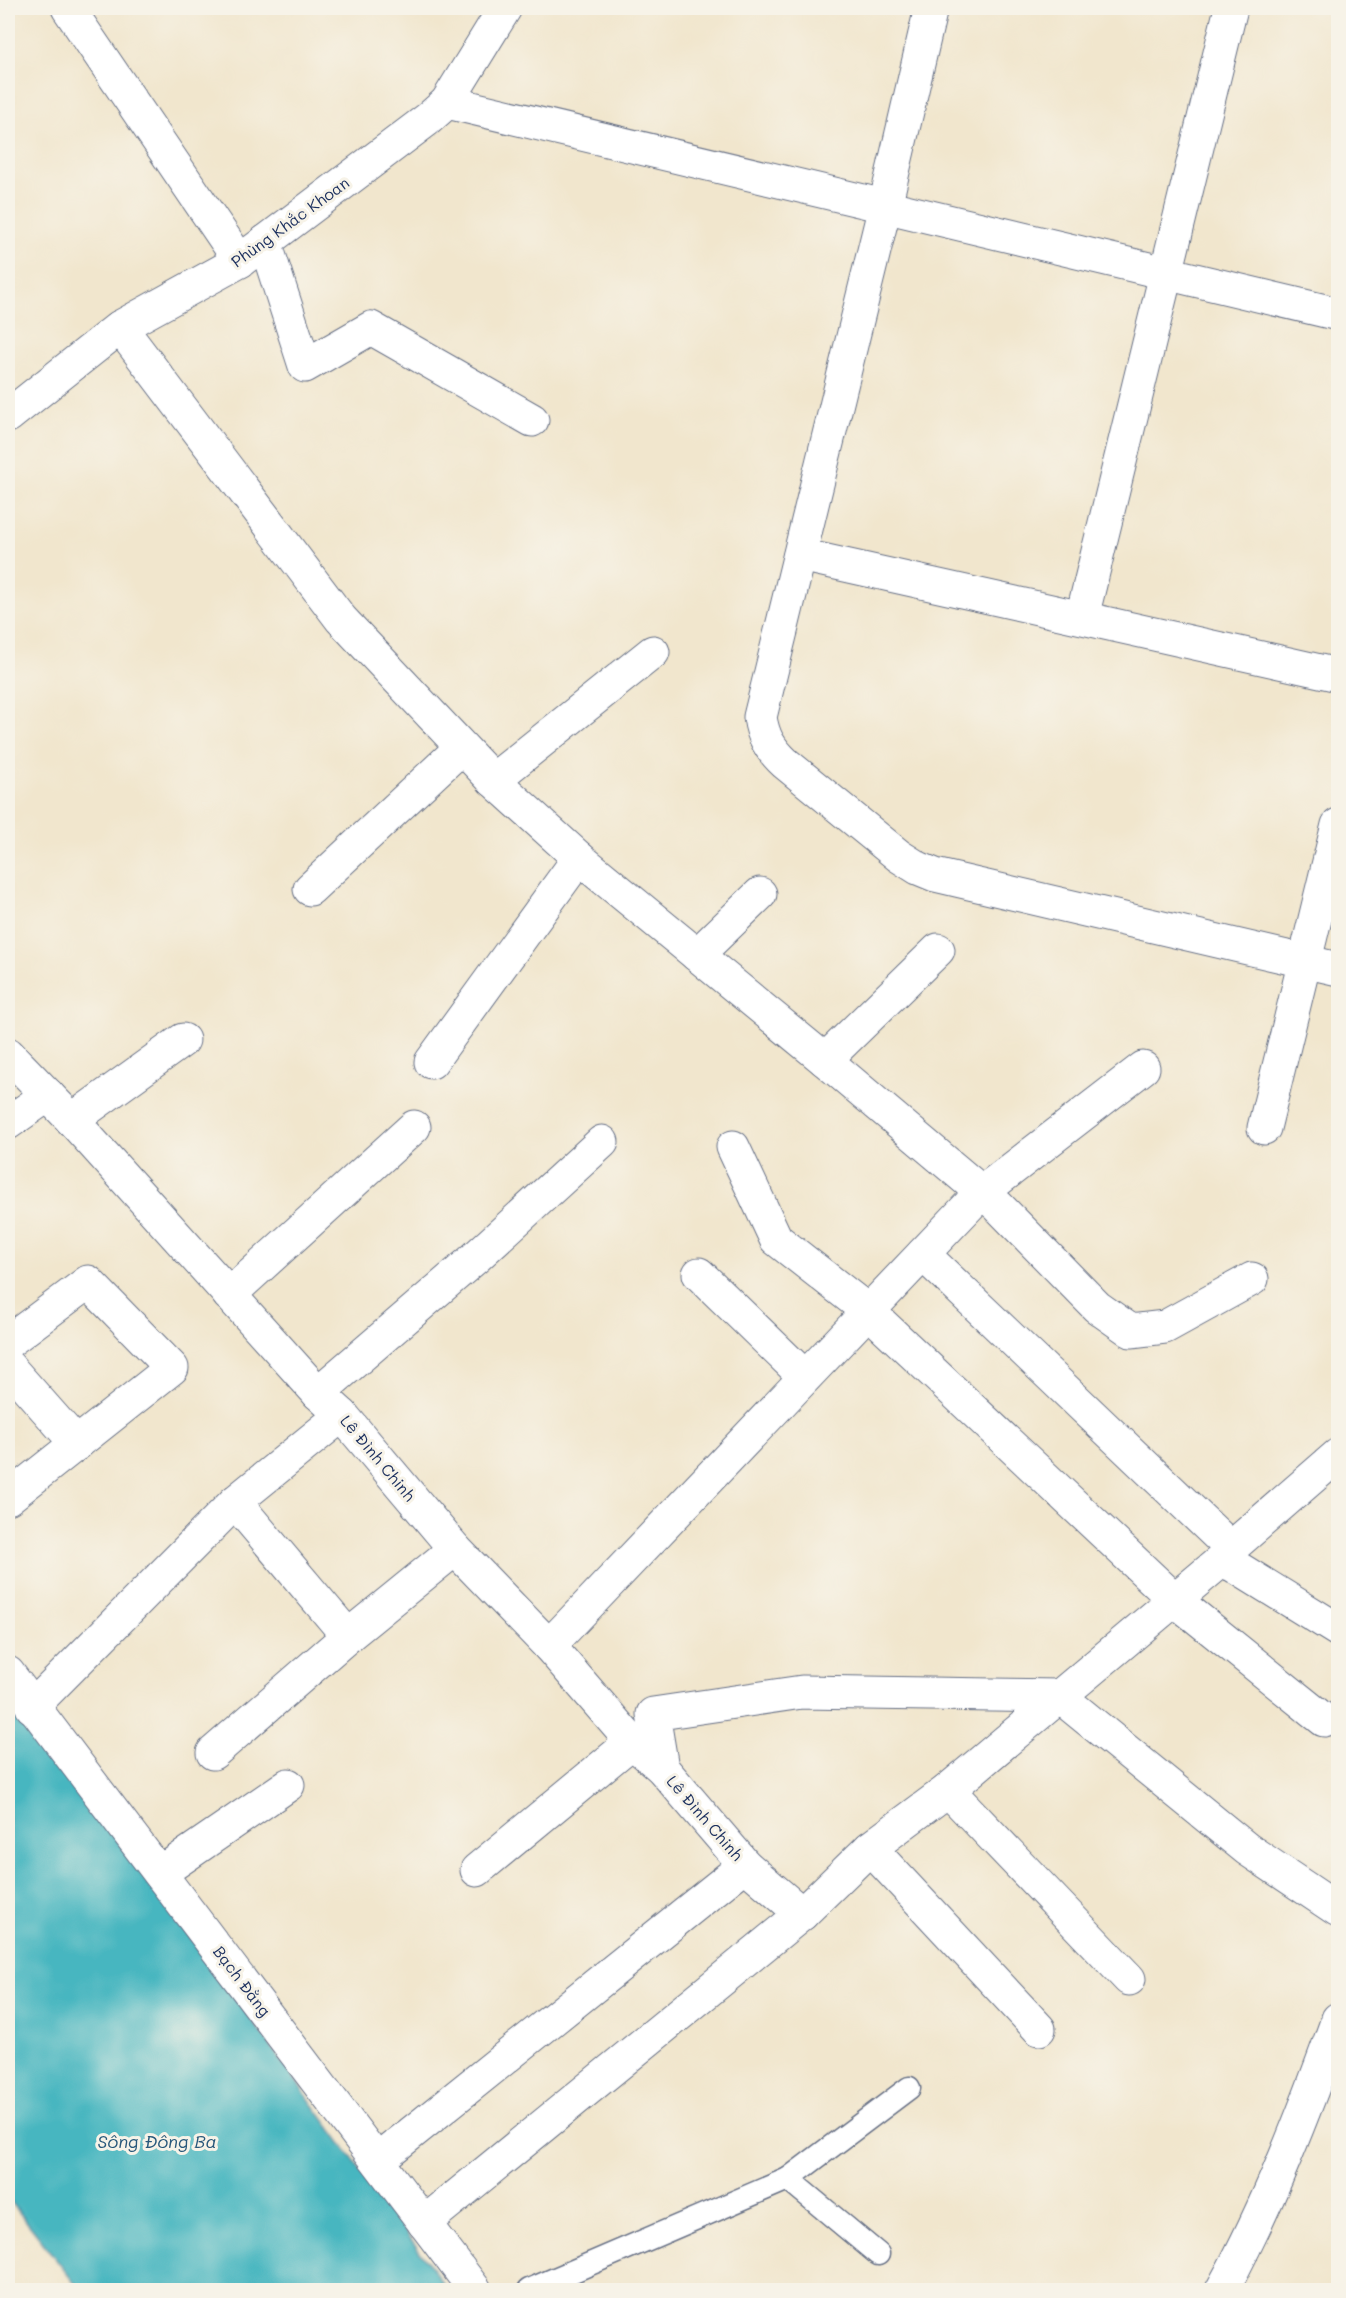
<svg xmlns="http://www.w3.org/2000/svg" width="1346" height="2298" font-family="Mali,sans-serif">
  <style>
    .water { fill: #47b6c0; stroke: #31728f; stroke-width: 1.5 }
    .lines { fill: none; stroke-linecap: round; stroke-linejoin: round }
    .service-casing { stroke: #666f85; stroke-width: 25 }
    .minor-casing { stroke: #666f85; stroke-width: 35 }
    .tertiary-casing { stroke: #666f85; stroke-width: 35 }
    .service { stroke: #fff; stroke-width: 22 }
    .minor { stroke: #fff; stroke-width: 33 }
    .tertiary { stroke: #fff; stroke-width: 33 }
    .labels { text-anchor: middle; stroke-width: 6; stroke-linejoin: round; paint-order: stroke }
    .street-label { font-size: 16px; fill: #1b2f5e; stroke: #f7f3e8 }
    .water-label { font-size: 18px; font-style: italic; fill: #28587b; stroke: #f7f3e8 }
  </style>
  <rect width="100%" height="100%" fill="#f7f3e8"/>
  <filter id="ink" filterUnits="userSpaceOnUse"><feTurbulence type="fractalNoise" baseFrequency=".0167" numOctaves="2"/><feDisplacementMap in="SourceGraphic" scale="12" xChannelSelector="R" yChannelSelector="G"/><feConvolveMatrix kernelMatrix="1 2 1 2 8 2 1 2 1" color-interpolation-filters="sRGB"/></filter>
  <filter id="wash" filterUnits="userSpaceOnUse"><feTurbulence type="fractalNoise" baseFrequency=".008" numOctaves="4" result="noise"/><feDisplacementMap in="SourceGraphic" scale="24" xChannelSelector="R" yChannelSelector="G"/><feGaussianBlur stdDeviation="1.35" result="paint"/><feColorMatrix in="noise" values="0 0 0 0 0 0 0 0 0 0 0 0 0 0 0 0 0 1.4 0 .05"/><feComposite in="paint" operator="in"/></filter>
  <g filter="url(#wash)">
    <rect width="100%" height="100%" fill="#f1e6cd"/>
    <polygon class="water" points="8,1689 240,2004 448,2290 80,2290 8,2198"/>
  </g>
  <g filter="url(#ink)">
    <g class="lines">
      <defs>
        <g id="service">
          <polyline points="788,2179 878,2254"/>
          <polyline points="529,2290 788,2179 909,2088"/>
        </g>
        <g id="minor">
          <polyline points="68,8 240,261"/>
          <path d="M931,8L885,206L760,717C763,737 770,749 785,763L899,856L918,868L935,875L1338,969"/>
          <polyline points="447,102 1338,314"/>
          <polyline points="265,242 305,366 371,328 532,420"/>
          <polyline points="120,327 341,619 493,780 579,858 825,1060 998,1206 1097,1307 1131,1331 1165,1327 1252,1279"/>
          <polyline points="800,555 1338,675"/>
          <polyline points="1082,617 1231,8"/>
          <polyline points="493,780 653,652"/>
          <polyline points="310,889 461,748"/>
          <polyline points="697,955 760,894"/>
          <polyline points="8,1054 72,1120 318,1393 342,1415 455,1549 549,1646 632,1742 662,1768 745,1865 802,1914"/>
          <polyline points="825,1060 938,950"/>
          <polyline points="431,1062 579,858"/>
          <polyline points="72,1120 183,1040"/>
          <polyline points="8,1123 48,1095"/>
          <polyline points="1264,1128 1338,825"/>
          <polyline points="733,1147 776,1239 868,1311 1175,1600 1324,1720"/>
          <polyline points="923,1254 1231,1548"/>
          <polyline points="699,1274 805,1377"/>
          <polyline points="229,1295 414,1127"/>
          <polyline points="8,1342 88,1282 172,1368 8,1498"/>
          <polyline points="8,1366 77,1444"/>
          <polyline points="318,1393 474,1259 602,1142"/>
          <polyline points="235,1502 348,1636"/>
          <polyline points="1223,1559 1338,1630"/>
          <polyline points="549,1646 981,1193 1143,1068"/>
          <polyline points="32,1707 235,1502 342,1415"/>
          <polyline points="213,1753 348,1636 455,1549"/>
          <polyline points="662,1768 653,1714 802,1692 1059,1696 1247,1849 1338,1910"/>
          <polyline points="948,1790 1129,1979"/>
          <polyline points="870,1848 1039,2029"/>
          <polyline points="477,1870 632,1742"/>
          <polyline points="160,1873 288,1785"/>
          <polyline points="378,2160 745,1865"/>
          <polyline points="424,2223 802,1914 870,1848 948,1790 1223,1559 1231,1548 1338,1455"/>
          <path d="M1222,2290C1269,2204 1305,2111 1338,2019"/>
        </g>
        <g id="tertiary">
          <polyline points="8,416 120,327 240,261 428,119 447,102 505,8"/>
          <polyline points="8,1673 475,2290"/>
        </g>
      </defs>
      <use href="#service" class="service-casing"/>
      <use href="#minor" class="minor-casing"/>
      <use href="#tertiary" class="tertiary-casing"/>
      <use href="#service" class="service"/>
      <use href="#minor" class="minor"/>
      <use href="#tertiary" class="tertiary"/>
    </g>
  </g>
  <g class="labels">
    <g class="street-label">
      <text transform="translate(290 222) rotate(-36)" y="6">Phùng Khắc Khoan</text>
      <text transform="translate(378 1458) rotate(50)" y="6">Lê Đình Chinh</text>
      <text transform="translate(705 1818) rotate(49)" y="6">Lê Đình Chinh</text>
      <text transform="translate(242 1981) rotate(53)" y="6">Bạch Đằng</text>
    </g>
    <g class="water-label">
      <text x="157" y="2148">Sông Đông Ba</text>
    </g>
  </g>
  <rect width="1346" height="2298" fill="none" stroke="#f7f3e8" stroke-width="30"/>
</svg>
